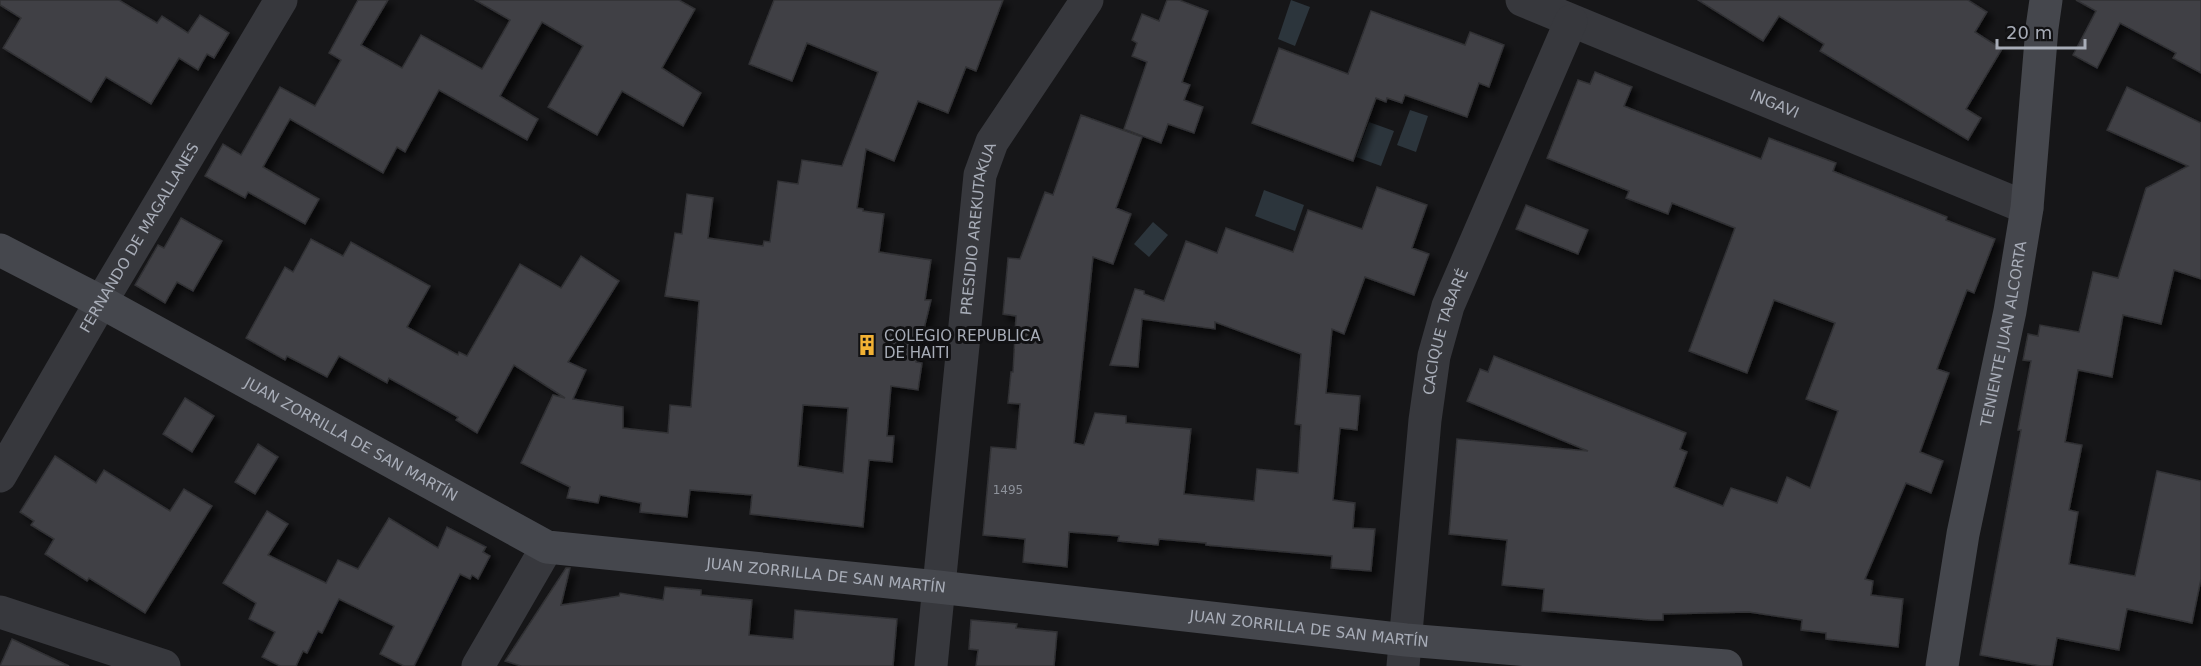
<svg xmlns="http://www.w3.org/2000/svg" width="2201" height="666" font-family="'DejaVu Sans',sans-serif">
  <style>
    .water { fill: #2c353c }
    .building { fill: #404145; stroke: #303034; stroke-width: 1.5; fill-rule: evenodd; filter: url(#shadow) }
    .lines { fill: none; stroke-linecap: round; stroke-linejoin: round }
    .street { stroke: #37383d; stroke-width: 33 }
    .secondary { stroke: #45474d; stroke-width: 33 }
    .labels { text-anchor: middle; stroke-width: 6; stroke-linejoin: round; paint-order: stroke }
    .number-label { font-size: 12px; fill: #8e929b }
    .street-label { font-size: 15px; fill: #a8adb8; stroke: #111113 }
    .poi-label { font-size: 15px; fill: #a8adb8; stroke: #111113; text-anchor: start }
  </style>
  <defs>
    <filter id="shadow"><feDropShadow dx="5.5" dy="5.5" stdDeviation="3" flood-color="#0009"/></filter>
  </defs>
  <rect width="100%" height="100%" fill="#161618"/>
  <g class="water">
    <polygon points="1291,0 1310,7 1295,46 1278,39"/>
    <polygon points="1410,110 1428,116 1416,152 1397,145"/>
    <polygon points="1369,122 1394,131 1381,166 1356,157"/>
    <polygon points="1264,190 1304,205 1295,231 1255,216"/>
    <polygon points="1153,222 1168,235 1149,257 1134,244"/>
  </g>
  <g class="building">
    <polygon points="0,0 119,0 157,23 162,16 188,33 200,15 229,33 214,58 207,54 198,70 179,58 151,104 106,77 91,102 3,48 21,18 0,5"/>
    <polygon points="358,0 388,0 361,45 402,68 421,35 482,69 510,20 475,0 679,0 695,9 662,68 701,93 683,126 622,91 597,135 548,107 583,46 542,22 500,96 538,119 527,140 439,90 405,152 397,147 383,173 290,119 263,167 319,199 305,224 248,192 245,198 205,176 223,144 241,155 280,87 315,106 341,60 329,53"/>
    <path d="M774,0H1003L976,71L966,67L948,113L918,101L894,161L866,149L857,208L863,209V211L884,214L879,252L931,260L925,300H931L916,362L922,363L918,390L891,386L887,436H894L892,462L869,460L863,527L750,514L752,495L690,490L687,517L640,512L641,503L600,495L598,503L567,498L570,487L521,463L553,395L565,398L514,365L477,433L456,420L458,417L389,378L387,383L339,356L327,377L287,356L285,360L246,338L285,267L293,272L311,239L343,256L351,242L430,286L407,327L458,355L459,352L467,356L520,264L561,288L581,256L619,281L568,362L586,370L573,399L623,407V428L668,433L670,405L691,407L699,301L665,296L675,233L682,234L687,194L713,198L708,238L763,246L764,241L770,242L778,181L798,184L802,160L842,166L878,72L807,43L792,81L749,64ZM803,405L848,408L843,473L798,466Z"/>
    <polygon points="1167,0 1179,0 1208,11 1182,82 1190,85 1184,100 1203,107 1194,133 1168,124 1161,143 1124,129 1147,62 1132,56 1137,43 1132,40 1142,14 1159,21"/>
    <polygon points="1698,0 1968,0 1987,12 1975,32 2002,49 1966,109 1981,118 1968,140 1820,51 1824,44 1779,16 1763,41"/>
    <polygon points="2076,0 2201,0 2201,73 2173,58 2176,53 2120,23 2097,68 2073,55 2096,11"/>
    <polygon points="1371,11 1465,45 1470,32 1504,45 1489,87 1479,83 1467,117 1405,95 1402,103 1387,98 1386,102 1376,98 1353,161 1252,123 1279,48 1348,74"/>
    <polygon points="1595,72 1632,87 1624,106 1761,159 1769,138 1836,163 1833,171 1947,217 1946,220 1995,239 1974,293 1967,290 1937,369 1949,373 1920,452 1943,461 1931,493 1906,483 1865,579 1873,581 1871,595 1903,599 1898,647 1826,639 1826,633 1801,630 1802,620 1749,612 1663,614 1663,620 1650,620 1542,611 1544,589 1502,585 1507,540 1449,534 1457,439 1588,451 1467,401 1480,369 1488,372 1494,356 1686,433 1680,449 1687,452 1674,487 1723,506 1731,488 1777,503 1787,477 1810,488 1838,411 1806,399 1835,323 1774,300 1747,373 1689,351 1735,228 1672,203 1668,214 1626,198 1629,191 1547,158 1578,80 1590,84"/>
    <polygon points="2127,87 2201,123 2201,279 2174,270 2161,324 2123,315 2112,377 2078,370 2065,442 2082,445 2069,510 2078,512 2069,564 2135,576 2157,471 2201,481 2201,579 2192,623 2127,609 2119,650 2057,638 2052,666 2041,666 1980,655 2021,430 2018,430 2031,361 2023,360 2028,334 2038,336 2040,325 2079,332 2093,272 2118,278 2146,188 2188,166 2107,130"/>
    <polygon points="1081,115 1142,137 1116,208 1131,214 1113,264 1093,257 1074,443 1084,445 1095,413 1126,416 1126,423 1191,429 1184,494 1254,501 1257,469 1298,473 1301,425 1295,424 1301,354 1215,322 1215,329 1142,319 1138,367 1110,365 1135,289 1144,291 1144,294 1164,301 1186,241 1217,253 1226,228 1293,252 1308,210 1362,229 1377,187 1427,205 1412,248 1429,254 1414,295 1365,277 1344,334 1332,329 1326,393 1360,396 1357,430 1340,428 1333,500 1355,503 1353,528 1375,529 1371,571 1331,568 1332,556 1206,545 1206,543 1159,539 1158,545 1118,541 1119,536 1069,532 1067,567 1023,562 1025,539 983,535 991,447 1016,449 1020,404 1008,403 1011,372 1013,372 1016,316 1003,314 1008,258 1020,259 1045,192 1053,195"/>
    <polygon points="1526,205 1588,230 1578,254 1516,229"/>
    <polygon points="181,218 222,241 193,291 177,282 165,303 135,285 158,245 164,248"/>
    <polygon points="185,398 214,416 192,452 163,434"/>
    <polygon points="258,444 278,457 255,494 235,482"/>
    <polygon points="55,456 96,483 104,470 170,511 184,489 212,506 145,613 89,578 87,581 45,554 54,539 31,525 34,521 20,512"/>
    <polygon points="267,511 288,524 268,555 326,583 338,560 358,569 389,518 438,548 447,527 486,547 483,552 490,556 478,579 472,575 470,579 460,574 414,666 404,666 380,654 394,626 339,599 322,633 318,631 307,653 303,651 296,666 280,666 262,657 275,632 249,619 256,603 223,583"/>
    <polygon points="566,568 570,568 561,605 619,596 620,593 663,600 665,587 701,590 701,595 752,600 749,635 793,639 795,610 897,619 893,666 521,666 505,661"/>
    <polygon points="971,620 1017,624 1016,628 1057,632 1054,666 976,666 978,650 969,649"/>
    <polygon points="12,639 69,666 0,666"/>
  </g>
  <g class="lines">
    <g class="street">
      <path id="s1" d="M1522,0L2027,208"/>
      <path id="s2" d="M0,476L101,302L281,0"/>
      <polyline points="0,612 164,666"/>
      <polyline points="478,666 547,547"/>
      <path id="s3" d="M931,666L980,175L992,142L1087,0"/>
      <path id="s4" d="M1403,666L1425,420L1434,356L1448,306L1571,21"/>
    </g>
    <g class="secondary">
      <path id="s5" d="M0,250L101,302L547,547L938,587L1406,640L1726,666"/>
      <path id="s6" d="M1942,666L1963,534L2010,311L2027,208L2042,28L2046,0"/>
    </g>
  </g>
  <defs>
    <symbol id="building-bare" viewBox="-9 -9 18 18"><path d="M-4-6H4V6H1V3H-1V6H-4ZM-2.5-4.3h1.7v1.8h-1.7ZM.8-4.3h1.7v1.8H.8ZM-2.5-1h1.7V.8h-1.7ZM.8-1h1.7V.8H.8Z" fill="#f2b134" stroke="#111113" stroke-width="2.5" paint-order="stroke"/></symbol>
  </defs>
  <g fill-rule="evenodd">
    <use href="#building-bare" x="852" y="330" width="30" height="30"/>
  </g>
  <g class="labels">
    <g class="number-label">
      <text x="1008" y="494">1495</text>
    </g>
    <g class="street-label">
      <text dy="5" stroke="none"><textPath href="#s1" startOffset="273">INGAVI</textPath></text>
      <text dy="5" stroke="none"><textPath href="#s3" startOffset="440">PRESIDIO AREKUTAKUA</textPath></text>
      <text dy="5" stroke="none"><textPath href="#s2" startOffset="276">FERNANDO DE MAGALLANES</textPath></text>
      <text dy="5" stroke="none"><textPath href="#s4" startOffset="338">CACIQUE TABARÉ</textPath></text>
      <text dy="5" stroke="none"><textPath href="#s6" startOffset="338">TENIENTE JUAN ALCORTA</textPath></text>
      <text dy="5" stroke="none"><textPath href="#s5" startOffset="399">JUAN ZORRILLA DE SAN MARTÍN</textPath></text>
      <text dy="5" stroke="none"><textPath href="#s5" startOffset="903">JUAN ZORRILLA DE SAN MARTÍN</textPath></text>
      <text dy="5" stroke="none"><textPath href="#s5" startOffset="1389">JUAN ZORRILLA DE SAN MARTÍN</textPath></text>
    </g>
    <g class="poi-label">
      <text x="884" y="341">COLEGIO REPUBLICA<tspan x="884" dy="17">DE HAITI</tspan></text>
    </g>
  </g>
  <path d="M1997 39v9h88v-9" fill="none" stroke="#a8adb8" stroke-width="3"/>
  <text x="2006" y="39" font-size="18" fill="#a8adb8" stroke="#111113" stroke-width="4.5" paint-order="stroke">20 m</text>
</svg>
